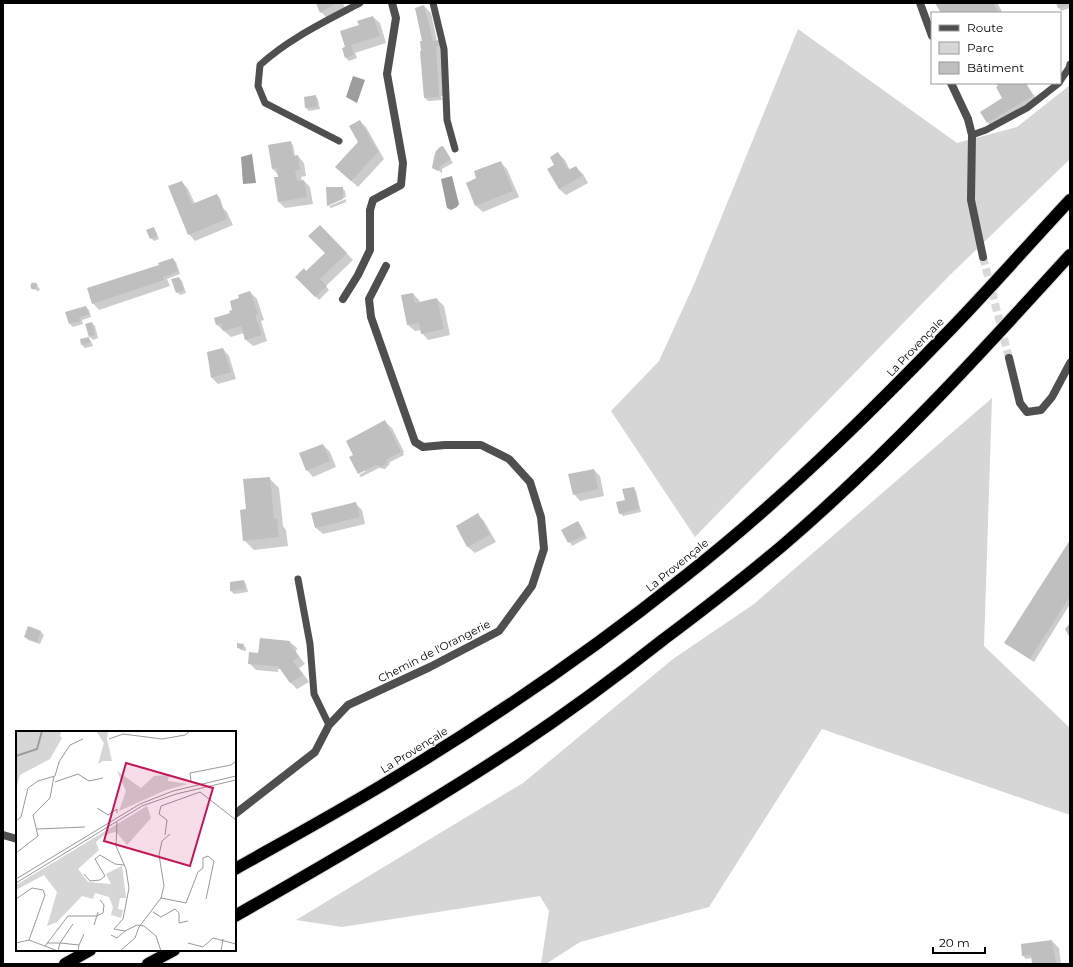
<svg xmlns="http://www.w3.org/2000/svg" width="1073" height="967" font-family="Montserrat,sans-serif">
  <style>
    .green { fill: #d6d6d6 }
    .water { fill: #9d9d9d }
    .shadow { fill: #0003 }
    .building { fill: #bfbfbf }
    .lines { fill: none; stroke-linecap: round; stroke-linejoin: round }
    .minor-tunnel { stroke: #d9d9d9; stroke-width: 8; stroke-dasharray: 8 4; stroke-linecap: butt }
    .motorway-casing { stroke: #dbdbdb; stroke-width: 14 }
    .service { stroke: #4f4f4f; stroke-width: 7 }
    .minor { stroke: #4f4f4f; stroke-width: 8 }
    .motorway { stroke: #000; stroke-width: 12 }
    .labels { text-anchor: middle; stroke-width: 3; stroke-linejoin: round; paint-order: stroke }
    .street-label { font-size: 11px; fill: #000; stroke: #fff }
    .inset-river { fill: none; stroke: #9d9d9d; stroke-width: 2 }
    .inset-road { fill: none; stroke: #999; stroke-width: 1 }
    .view { fill: #c2185b; fill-opacity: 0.15; stroke: #c2185b; stroke-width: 2 }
    .inset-edge { fill: none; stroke: #000; stroke-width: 2 }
  </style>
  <rect width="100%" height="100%" fill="#fff"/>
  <g class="green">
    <polygon points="798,29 957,143 1017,127 1070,85 1070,159 949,276 695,537 611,411 659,361 695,282"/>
    <polygon points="992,398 984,646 1070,728 1070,815 822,729 709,907 580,942 546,964 541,964 549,911 540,896 342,927 296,920 523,783 673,659 754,604"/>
  </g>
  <g class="water">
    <polygon points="353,76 365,80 357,103 346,97"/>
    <polygon points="252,154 256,183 243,184 241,157"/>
    <polygon points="452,176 459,204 457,207 451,210 447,208 441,179"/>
  </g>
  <g class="shadow">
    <polygon points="317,3 343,3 345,8 328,19 321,12"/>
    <polygon points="936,3 997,3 1003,13 942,13"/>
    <polygon points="1057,3 1070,3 1070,8 1061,11 1058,7"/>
    <polygon points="424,6 431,13 437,41 446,47 445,96 441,96 442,100 428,101 425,98"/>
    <polygon points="373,17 380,23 386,43 355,53 357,58 349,61 346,58 343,49 346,48 360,26"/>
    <polygon points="998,83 1026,83 1039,103 994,129 988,123 1004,98"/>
    <polygon points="315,96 318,99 320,109 309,111 306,108"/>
    <polygon points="359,121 366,127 384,159 358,187 336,167 359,142"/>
    <polygon points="290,142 293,145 295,156 298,156 304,163 306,176 301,177 302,181 304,181 310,187 313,204 285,208 279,202 280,177 273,169 269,145"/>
    <polygon points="443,147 453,163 442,169 442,173 433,167"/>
    <polygon points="558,153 565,160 570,170 576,167 583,174 588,183 566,195 559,189 556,165"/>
    <polygon points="500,162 507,169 519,197 483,212 476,206"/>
    <polygon points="182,182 188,189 195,204 217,195 220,198 223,208 227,212 233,225 195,241 189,234"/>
    <polygon points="327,188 342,188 345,191 346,197 329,204 329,206 346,199 346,202 331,208 328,205"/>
    <polygon points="320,226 353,260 326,286 329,290 319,300 297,277 306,272 326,253"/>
    <polygon points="153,228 156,231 159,239 154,241 151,238"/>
    <polygon points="173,259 176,262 180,274 167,279 170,286 99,310 93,303"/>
    <polygon points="179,278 182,281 186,293 180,295 177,292"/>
    <polygon points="34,284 36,285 40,289 38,292 32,285"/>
    <polygon points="250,292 257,299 264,320 261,321 267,341 253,346 246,340 244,333 231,337 217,325 216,318 231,314 239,300"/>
    <polygon points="413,294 419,300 420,303 437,299 444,306 450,335 428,340 422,333 421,330 415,331 408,325"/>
    <polygon points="86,307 89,310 91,317 82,320 83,324 73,327 70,324"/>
    <polygon points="92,323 95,326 98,338 93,340 90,337"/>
    <polygon points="88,338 91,341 93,346 85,348 82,345"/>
    <polygon points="223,349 229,356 236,379 218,384 212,378 209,353"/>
    <polygon points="385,422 392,428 404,452 403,453 404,455 390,462 389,465 385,469 379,468 361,477 359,475 366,471 364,470"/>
    <polygon points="323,445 330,452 336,467 313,477 307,470"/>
    <polygon points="594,470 600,476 604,496 580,501 574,494"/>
    <polygon points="269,478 279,488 283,526 286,530 288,546 254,550 244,540 247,510"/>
    <polygon points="633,488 636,491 641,512 623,516 620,513"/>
    <polygon points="355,503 362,510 365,524 323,534 316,528"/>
    <polygon points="478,515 484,521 496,542 475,553 468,547 457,526"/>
    <polygon points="578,523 581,526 587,538 572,546 563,530"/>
    <polygon points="1070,542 1070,604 1034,662 1005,643"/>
    <polygon points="243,581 246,584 248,592 234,594 231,591"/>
    <polygon points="28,627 41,632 44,635 40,644 28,640 25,637"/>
    <polygon points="261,639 290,642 297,648 296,652 305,664 299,668 309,682 297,689 290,682 281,669 278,669 278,672 256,670 249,663 259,654"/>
    <polygon points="243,645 246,648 246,651 241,650 238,647"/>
    <polygon points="1052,941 1059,948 1061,964 1033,964 1032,958 1026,959 1023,956"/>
  </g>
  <g class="building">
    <polygon points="316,3 336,3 320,13"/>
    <polygon points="935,3 993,3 999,13 941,13"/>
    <polygon points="1056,3 1069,3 1070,5 1058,8"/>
    <polygon points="424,5 433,41 440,40 441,46 436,46 439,97 424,98 420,51 421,51 420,41 422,41 415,8"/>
    <polygon points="373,16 380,36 351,45 354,55 345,58 342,48 345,47 340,31 359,25 357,21"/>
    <polygon points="996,83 1025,83 1033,96 987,123 980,112 1002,98 996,87 998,86"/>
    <polygon points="316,95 317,107 305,108 304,97"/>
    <polygon points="360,120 378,152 351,181 335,167 358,142 349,126"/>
    <polygon points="291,141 293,156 298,155 300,170 295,170 297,181 304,180 307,197 278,202 274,177 278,177 277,168 272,169 268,145"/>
    <polygon points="443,146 451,159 440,166 438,171 432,168 434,157 436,151 440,147"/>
    <polygon points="558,152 568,170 576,166 582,176 559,189 547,169 554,165 550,157"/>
    <polygon points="501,161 513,191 475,206 466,183 476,178 474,171"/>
    <polygon points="182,181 192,204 217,194 227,219 188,235 168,186"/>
    <polygon points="326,187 343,187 343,199 327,206"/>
    <polygon points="320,225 347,253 320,279 327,286 315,297 295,277 304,268 306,271 325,253 308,236"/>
    <polygon points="154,227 157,236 150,239 146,230"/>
    <polygon points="173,258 178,271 163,277 164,280 92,304 87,288 159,265 158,263"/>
    <polygon points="179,277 184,290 176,293 171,279"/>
    <circle cx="34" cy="286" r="3.5"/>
    <polygon points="250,291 258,314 255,315 262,335 245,340 241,326 223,331 221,323 216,325 214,318 230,313 229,311 232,310 230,301 239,298 238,295"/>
    <polygon points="413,293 415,303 437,298 444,329 421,334 419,323 407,325 401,295"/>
    <polygon points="86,306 89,314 79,318 80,321 69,324 65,312"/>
    <polygon points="92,322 95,335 89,337 90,343 81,345 80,339 89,337 85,324"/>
    <polygon points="223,348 231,372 211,378 207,352"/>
    <polygon points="385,420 401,452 387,459 387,462 382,467 376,465 358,474 349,457 353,455 346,441"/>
    <polygon points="323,444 330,461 306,471 299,453"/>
    <polygon points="594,469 598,489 573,495 568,474"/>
    <polygon points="270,477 274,519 277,519 279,537 243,541 240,510 246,509 243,479"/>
    <polygon points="634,487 639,509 619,514 616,502 625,500 622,489"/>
    <polygon points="356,502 360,517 315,528 311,513"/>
    <polygon points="478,513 490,535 467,547 456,526"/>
    <polygon points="578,521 585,535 568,543 561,530"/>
    <polygon points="1070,540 1070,596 1030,659 1004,643"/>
    <polygon points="244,580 245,589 230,591 230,582"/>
    <polygon points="1070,623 1070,638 1065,629"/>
    <polygon points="28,626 41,631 37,642 24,637"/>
    <polygon points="260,638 290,641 290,644 299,657 293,661 303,675 290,683 278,666 248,664 249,652 258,653"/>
    <polygon points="237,643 244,644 243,649 237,648"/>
    <polygon points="1052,940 1056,964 1032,964 1031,955 1022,956 1021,944"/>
  </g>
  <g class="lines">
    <polyline class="minor-tunnel" points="983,257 1009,358"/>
    <defs>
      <g id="motorway">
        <path d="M235,869C292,837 349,806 404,772C501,713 595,648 684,577C777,504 863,420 945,335C988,291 1028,245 1070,200"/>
        <path d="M235,916C330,862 425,807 516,747C567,713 616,677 664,639C704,609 744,578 782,546C886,457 978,356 1070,255"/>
        <polyline points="65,964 90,950"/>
        <polyline points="148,964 174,950"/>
      </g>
    </defs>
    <use href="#motorway" class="motorway-casing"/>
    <g class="service">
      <polyline points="433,3 444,49 447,120 455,149"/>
      <polyline points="1060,81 1069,68 1070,64"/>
      <polyline points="972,135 986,130 1027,108 1059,83"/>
      <path d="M339,141L265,103L258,86L260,65C288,39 326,21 360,3"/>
      <polyline points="298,579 310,644 314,694 329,725"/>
    </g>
    <g class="minor">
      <polyline points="920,3 932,36"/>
      <polyline points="951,83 968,119 972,135 971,200 983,257"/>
      <polyline points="343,299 358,275 370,250 370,210 373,200 401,185 403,163 387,74 396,18 392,3"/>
      <polyline points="1009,358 1020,403 1027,412 1041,410 1052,397 1070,363"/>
      <polyline points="235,814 315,752 329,725 348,705 430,667 499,631 532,586 544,549 541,517 530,482 509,459 481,445 445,445 423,447 415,442 371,317 369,299 386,266"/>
      <polyline points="3,835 17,839"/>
    </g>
    <use href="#motorway" class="motorway"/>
  </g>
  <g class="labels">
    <g class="street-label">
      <text transform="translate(915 347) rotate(-46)" y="4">La Provençale</text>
      <text transform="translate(677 565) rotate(-39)" y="4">La Provençale</text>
      <text transform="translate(434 651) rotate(-27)" y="4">Chemin de l'Orangerie</text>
      <text transform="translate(414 750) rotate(-32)" y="4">La Provençale</text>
    </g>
  </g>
  <g transform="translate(16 731)">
    <rect width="220" height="220" fill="#fff"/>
    <path d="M0,0H45L44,5L46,7L34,28L4,44L0,59ZM80,0H92L91,8L96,30H87L82,33L88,12ZM101,40L125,57L138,45L153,44L152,50L172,53L150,59L103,80L110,60ZM131,75L135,87L111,114L100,101L88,104L80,111L83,119L62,138L72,151L95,153L90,143L106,135L110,167H104L102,178L107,179L105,187L95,184L97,176L93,166L79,162L77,168L66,165L41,191L31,195L41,161L28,144L0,159V154Z" fill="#d6d6d6"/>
    <path class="inset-river" d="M0,25L21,18L26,0"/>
    <path class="inset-road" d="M93,8L107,3L146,8L169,4L174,0M175,50L174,42L215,34L220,30M39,51L62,43L73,50L87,47M81,77L92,84L101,78V82M0,90L5,86L12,57L22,50L39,45L43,31L54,14L67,8M101,91L100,115L110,138L113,157L107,188L98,198L109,200L121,194L128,195L140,205L145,220M21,98L69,96M149,104L151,89L143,83L145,75L184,61L220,89M0,122L22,105L17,84L34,67L38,45M68,143L74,150L84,149L89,145L79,128L84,124L99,133L108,134M0,148L124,73L157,60L220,45M0,152L126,75L160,63L220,49M145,167L170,172L182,141L187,137V127L192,125L198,130L190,168M0,168L16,157L27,159L29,164L13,209M137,181L145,186L159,178L163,182V192L172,190M78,194L82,181M95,204L101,207L109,200M0,212L13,209L42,220M31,212H44L57,193M172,212L187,216L197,207L220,213M63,214L68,203M29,215L52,185H80L87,182L88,174L84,169M42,220L44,212L63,214L62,220M104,220L119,207L123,196L145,167L148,155L143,124L146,110L154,103M205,220L207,208"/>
    <path class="view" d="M110,32L197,57L174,135L88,110Z"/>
    <rect width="220" height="220" class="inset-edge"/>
  </g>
  <rect width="1073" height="967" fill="none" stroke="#000000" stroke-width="8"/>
  <rect x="931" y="12" width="130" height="72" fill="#ffffff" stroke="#999999"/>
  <rect x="939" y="25" width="20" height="6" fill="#4f4f4f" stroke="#999999"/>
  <text x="967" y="32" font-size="12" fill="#000000">Route</text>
  <rect x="939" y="42" width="20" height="12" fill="#d6d6d6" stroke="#999999"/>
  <text x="967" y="52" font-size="12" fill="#000000">Parc</text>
  <rect x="939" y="62" width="20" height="12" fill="#bfbfbf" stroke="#999999"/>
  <text x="967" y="72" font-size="12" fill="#000000">Bâtiment</text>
  <path d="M933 947v6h52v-6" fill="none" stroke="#000000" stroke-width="2"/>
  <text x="939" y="947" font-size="12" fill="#000000" stroke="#ffffff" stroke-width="3" paint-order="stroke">20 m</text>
</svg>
